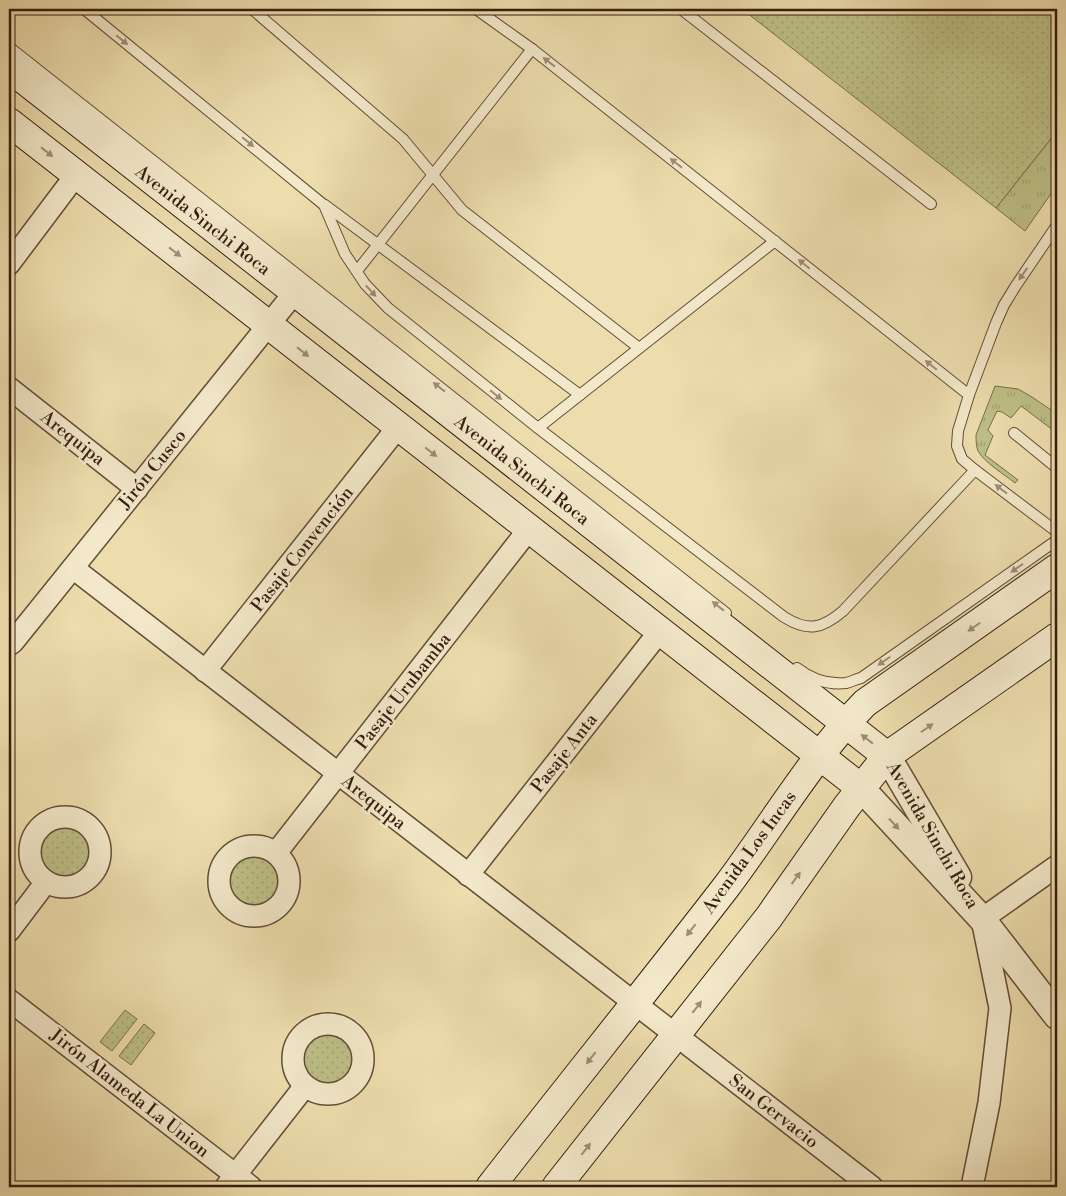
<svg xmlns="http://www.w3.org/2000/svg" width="1066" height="1196" font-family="'Libre Bodoni',serif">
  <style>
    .grass { fill: url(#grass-tufts); stroke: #7a6e4c }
    .park { fill: url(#park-dots); stroke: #7a6e4c }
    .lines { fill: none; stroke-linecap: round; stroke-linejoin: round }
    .service-casing { stroke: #644d38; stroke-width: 12 }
    .minor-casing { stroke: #644d38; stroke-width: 24 }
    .tertiary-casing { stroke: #644d38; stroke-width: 29 }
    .secondary-casing { stroke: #361d11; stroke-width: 30 }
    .service { stroke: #f3e9ca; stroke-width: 10 }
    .minor { stroke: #f3e9ca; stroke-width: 21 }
    .tertiary { stroke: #f3e9ca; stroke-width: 26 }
    .secondary { stroke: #f3e9ca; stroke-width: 28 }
    .oneway { fill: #9e8d77 }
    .labels { text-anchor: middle; stroke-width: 5; stroke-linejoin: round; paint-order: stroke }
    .street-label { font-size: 18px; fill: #361d11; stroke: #f3e9ca }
  </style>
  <defs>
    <pattern id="grass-tufts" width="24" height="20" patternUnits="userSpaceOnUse" patternTransform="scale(1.25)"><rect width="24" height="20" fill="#bdbf86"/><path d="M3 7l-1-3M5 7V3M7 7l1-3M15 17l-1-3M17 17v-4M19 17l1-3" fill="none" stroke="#a3a473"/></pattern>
    <pattern id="park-dots" width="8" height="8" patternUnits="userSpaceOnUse" patternTransform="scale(1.25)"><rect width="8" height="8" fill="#bdbf86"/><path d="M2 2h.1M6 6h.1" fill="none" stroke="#a3a473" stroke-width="1.8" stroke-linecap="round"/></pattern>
  </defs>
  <rect width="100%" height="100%" fill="#edddad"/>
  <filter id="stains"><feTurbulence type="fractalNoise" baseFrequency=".004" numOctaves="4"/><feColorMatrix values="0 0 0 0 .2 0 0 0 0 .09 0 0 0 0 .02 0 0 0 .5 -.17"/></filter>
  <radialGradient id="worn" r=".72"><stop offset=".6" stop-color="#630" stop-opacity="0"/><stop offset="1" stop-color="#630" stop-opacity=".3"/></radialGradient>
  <g class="grass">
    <polygon points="1057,131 1057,185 1025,231 996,208"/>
    <path d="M995,386L1018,389L1032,397L1057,414V433L1021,406L1011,418L1002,412L997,411L988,430L993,436L985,455L1018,480L1015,483C1005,475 984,462 978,451C976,446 976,440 976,435Z"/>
  </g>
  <g class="park">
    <polygon points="742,9 1057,9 1057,131 996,208"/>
    <circle cx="66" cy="852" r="27"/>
    <circle cx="254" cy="881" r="29"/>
    <polygon points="125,1010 137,1019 112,1051 100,1042"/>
    <polygon points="144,1024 155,1033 131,1065 119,1056"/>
    <circle cx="329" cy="1060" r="27"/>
  </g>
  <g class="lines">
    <defs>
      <g id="service">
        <path d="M84,9L324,205L345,254L365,284L388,308L538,428L784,617C808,632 822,629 843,611L975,470"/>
        <polyline points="252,9 403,139 462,210 639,348"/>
        <polyline points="476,9 532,49 969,395"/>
        <polyline points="681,9 931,204"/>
        <polyline points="9,47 726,613"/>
        <polyline points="325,205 580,395"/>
        <polyline points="1057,225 1015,287 1004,305 996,323 969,395 958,431 957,446 962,459 975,470 1057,532"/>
        <polyline points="357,271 532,49"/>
        <polyline points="538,428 775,241"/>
        <polyline points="1014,433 1057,468"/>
        <path d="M797,668C811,679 827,685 846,683C851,682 856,679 861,678L1057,540"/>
      </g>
      <g id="minor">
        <polyline points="9,264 76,175"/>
        <polyline points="9,388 137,489"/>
        <polyline points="73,568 872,1187"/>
        <polyline points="9,645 13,642 295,292"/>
        <polyline points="205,671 398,427"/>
        <circle cx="65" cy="852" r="35"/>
        <circle cx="254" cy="881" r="35"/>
        <polyline points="276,853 529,529"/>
        <polyline points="468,875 660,631"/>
        <polyline points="9,931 46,882"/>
        <polyline points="9,1000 251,1187"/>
        <circle cx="328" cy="1059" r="35"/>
        <polyline points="226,1187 305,1086"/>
        <polyline points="972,1187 989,1103 1000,1008 982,919 1057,866"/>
      </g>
      <g id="tertiary">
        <polyline points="887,756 958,877"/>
        <polyline points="861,788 982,919 1057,1016"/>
      </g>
      <g id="secondary">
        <polyline points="9,68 887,756"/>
        <polyline points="9,122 861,788"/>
        <path d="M490,1187C568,1087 648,988 726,887C772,826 811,758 865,703L1057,568"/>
        <polyline points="556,1187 769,917 847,806 887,756 1057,637"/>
      </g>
    </defs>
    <use href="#service" class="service-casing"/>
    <use href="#minor" class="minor-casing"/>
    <use href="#tertiary" class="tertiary-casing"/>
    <use href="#secondary" class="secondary-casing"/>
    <use href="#service" class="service"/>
    <use href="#minor" class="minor"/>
    <use href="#tertiary" class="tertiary"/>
    <use href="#secondary" class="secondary"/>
  </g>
  <defs><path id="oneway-solid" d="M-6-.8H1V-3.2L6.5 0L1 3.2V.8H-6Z" transform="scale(1.25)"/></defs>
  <g class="oneway">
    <use href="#oneway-solid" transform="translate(122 40) rotate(39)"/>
    <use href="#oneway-solid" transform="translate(549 62) rotate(-142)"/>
    <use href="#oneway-solid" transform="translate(248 142) rotate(39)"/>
    <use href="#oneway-solid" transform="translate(47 152) rotate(38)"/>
    <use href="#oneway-solid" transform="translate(676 163) rotate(-142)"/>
    <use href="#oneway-solid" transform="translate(175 252) rotate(38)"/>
    <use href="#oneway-solid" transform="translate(804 264) rotate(-141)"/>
    <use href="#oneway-solid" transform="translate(1023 274) rotate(125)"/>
    <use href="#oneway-solid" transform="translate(371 291) rotate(47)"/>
    <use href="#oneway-solid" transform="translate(303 352) rotate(38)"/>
    <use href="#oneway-solid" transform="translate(931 365) rotate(-141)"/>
    <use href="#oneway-solid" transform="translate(439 387) rotate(-142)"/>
    <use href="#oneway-solid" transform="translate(496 395) rotate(39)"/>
    <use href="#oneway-solid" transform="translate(431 452) rotate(38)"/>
    <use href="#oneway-solid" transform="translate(1001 489) rotate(-143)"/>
    <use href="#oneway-solid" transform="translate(1017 568) rotate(145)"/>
    <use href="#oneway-solid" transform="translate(718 606) rotate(-142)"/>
    <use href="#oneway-solid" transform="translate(974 627) rotate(145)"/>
    <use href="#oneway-solid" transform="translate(884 661) rotate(145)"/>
    <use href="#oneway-solid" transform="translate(927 728) rotate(-35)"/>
    <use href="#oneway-solid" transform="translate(867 739) rotate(-142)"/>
    <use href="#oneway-solid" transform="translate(894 824) rotate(47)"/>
    <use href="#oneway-solid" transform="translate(796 878) rotate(-54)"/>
    <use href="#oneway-solid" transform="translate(691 930) rotate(128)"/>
    <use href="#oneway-solid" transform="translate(697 1007) rotate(-52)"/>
    <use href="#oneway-solid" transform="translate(591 1058) rotate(128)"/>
    <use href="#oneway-solid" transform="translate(586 1149) rotate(-52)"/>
  </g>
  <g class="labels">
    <g class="street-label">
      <text transform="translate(203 220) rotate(38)" y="6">Avenida Sinchi Roca</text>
      <text transform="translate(73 438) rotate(38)" y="6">Arequipa</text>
      <text transform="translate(152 469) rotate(-51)" y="6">Jirón Cusco</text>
      <text transform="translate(522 470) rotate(38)" y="6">Avenida Sinchi Roca</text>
      <text transform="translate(302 549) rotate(-52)" y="6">Pasaje Convención</text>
      <text transform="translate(403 691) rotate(-52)" y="6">Pasaje Urubamba</text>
      <text transform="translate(564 753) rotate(-52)" y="6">Pasaje Anta</text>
      <text transform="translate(374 802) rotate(38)" y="6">Arequipa</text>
      <text transform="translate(933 835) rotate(60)" y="6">Avenida Sinchi Roca</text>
      <text transform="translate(749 852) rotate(-54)" y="6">Avenida Los Incas</text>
      <text transform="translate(130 1093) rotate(38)" y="6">Jirón Alameda La Union</text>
      <text transform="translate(774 1111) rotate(38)" y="6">San Gervacio</text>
    </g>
  </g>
  <rect width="1066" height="1196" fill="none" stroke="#edddad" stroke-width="30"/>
  <rect x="10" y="10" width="1046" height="1176" fill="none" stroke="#361d11" stroke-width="2.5"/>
  <rect x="15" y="15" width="1036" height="1166" fill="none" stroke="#361d11"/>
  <rect width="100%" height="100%" filter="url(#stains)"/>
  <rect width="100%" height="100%" fill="url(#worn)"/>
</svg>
